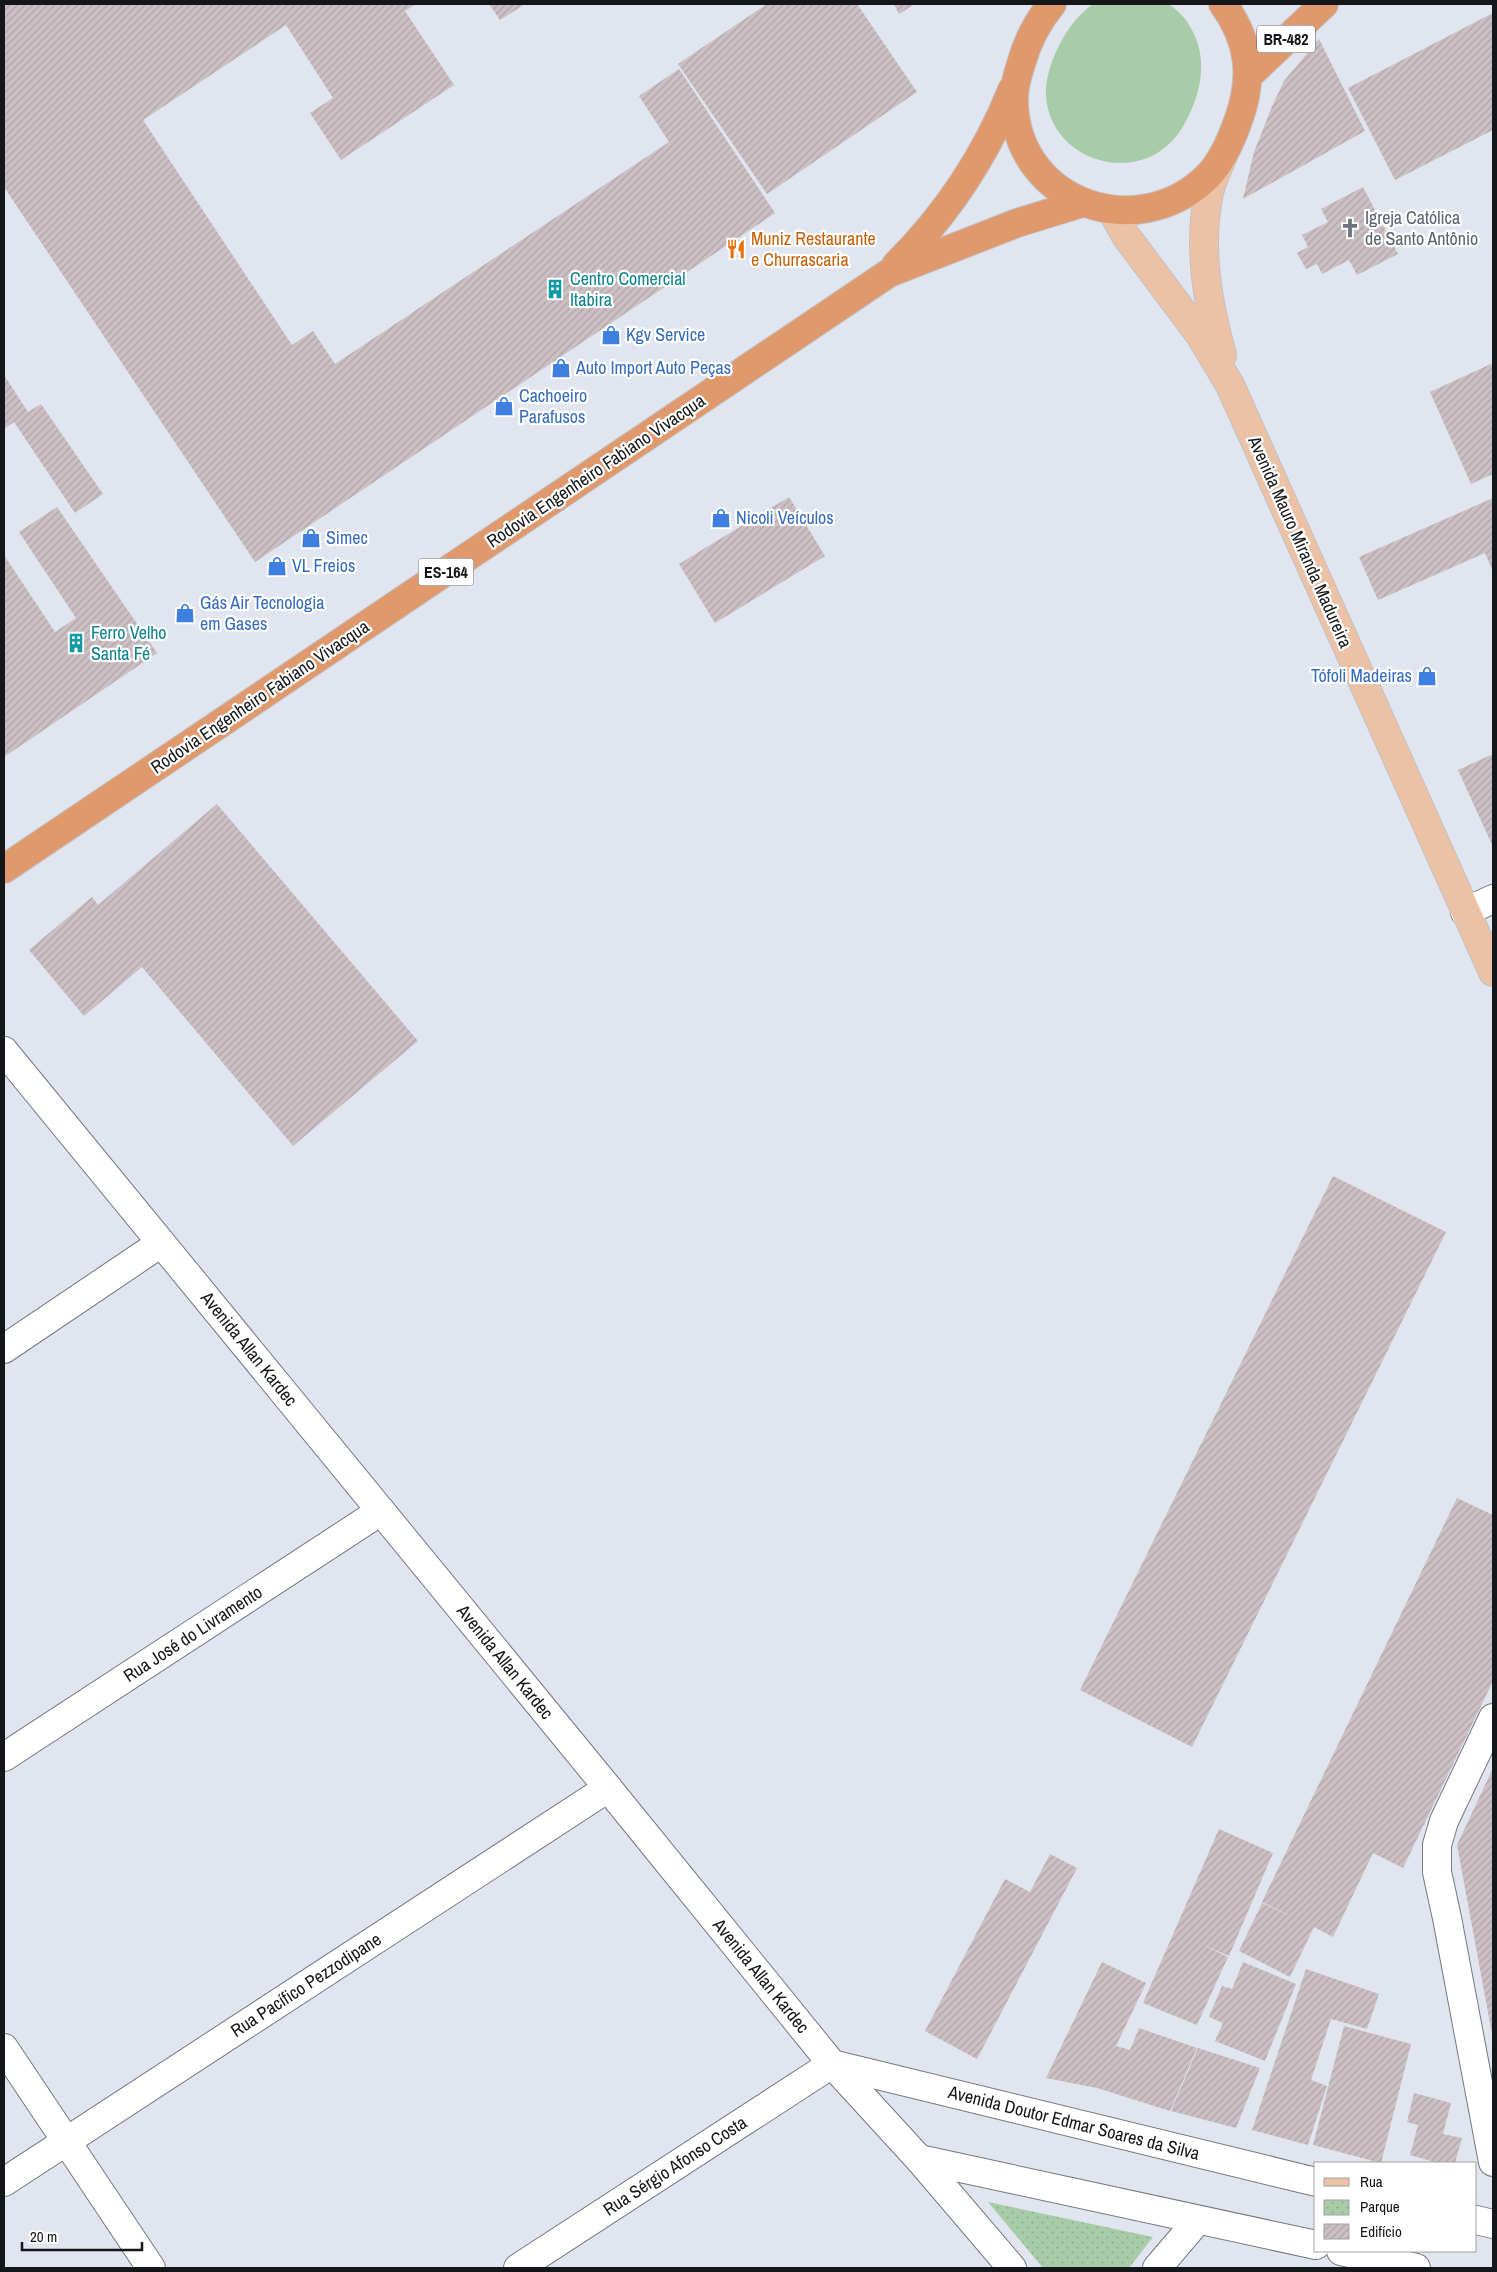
<svg xmlns="http://www.w3.org/2000/svg" width="1497" height="2272" font-family="'Archivo Narrow',sans-serif">
  <style>
    .green { fill: #a9cca8 }
    .park { fill: url(#park-dots) }
    .building { fill: url(#building-hatch) }
    .lines { fill: none; stroke-linecap: round; stroke-linejoin: round }
    .minor-casing { stroke: #747881; stroke-width: 30 }
    .major-casing { stroke: #c2c2c3; stroke-width: 30 }
    .highway-casing { stroke: #c2c2c3; stroke-width: 30 }
    .minor { stroke: #fff; stroke-width: 28 }
    .major { stroke: #ecc2a7; stroke-width: 28 }
    .highway { stroke: #e0996d; stroke-width: 28 }
    .labels { text-anchor: middle; stroke-width: 4.5; stroke-linejoin: round; paint-order: stroke }
    .shield { fill: #fff; stroke: #5a5c5e; stroke-width: 1 }
    .shield-label { font-size: 16px; font-weight: bold; fill: #141619 }
    .worship-label { font-size: 18px; fill: #5b616d; stroke: #fff; text-anchor: start }
    .food-label { font-size: 18px; fill: #c56008; stroke: #fff; text-anchor: start }
    .culture-label { font-size: 18px; fill: #0d838f; stroke: #fff; text-anchor: start }
    .shop-label { font-size: 18px; fill: #366cbe; stroke: #fff; text-anchor: start }
    .street-label { font-size: 18px; fill: #141619; stroke: #fff }
  </style>
  <defs>
    <pattern id="park-dots" width="8" height="8" patternUnits="userSpaceOnUse" patternTransform="scale(1.25)"><rect width="8" height="8" fill="#a9cca8"/><path d="M2 2h.1M6 6h.1" fill="none" stroke="#91ae90" stroke-width="1.8" stroke-linecap="round"/></pattern>
    <pattern id="building-hatch" width="6" height="6" patternUnits="userSpaceOnUse" patternTransform="scale(1.25)"><rect width="6" height="6" fill="#ccc0c4"/><path d="M-1 1l2-2M0 6l6-6M5 7l2-2" fill="none" stroke="#aea4a8"/></pattern>
  </defs>
  <rect width="100%" height="100%" fill="#e0e5ef"/>
  <path class="green" d="M1093,4C1105,4 1161,1 1168,4C1174,7 1181,14 1185,19C1203,43 1205,70 1196,98C1191,112 1183,130 1172,141C1130,186 1049,158 1046,95C1045,82 1050,66 1055,54C1064,34 1075,17 1093,4Z"/>
  <polygon class="park" points="988,2202 1153,2237 1129,2268 1043,2268"/>
  <g class="building">
    <polygon points="4,4 416,4 405,11 454,85 341,160 310,113 333,98 286,25 143,120 292,345 313,331 335,364 669,142 639,96 679,69 775,213 255,562 4,187"/>
    <polygon points="489,4 525,4 500,20"/>
    <polygon points="767,4 857,4 917,92 767,194 678,64"/>
    <polygon points="894,4 915,4 899,14"/>
    <polygon points="1493,13 1493,130 1395,180 1348,88"/>
    <polygon points="1319,39 1365,131 1243,199 1254,152 1273,104 1284,81"/>
    <polygon points="1363,187 1398,254 1357,275 1349,260 1322,274 1317,264 1306,269 1297,253 1308,247 1302,235 1328,222 1321,209"/>
    <polygon points="1493,363 1493,474 1471,484 1430,392"/>
    <polygon points="4,375 28,412 41,404 103,494 75,513 14,422 5,428 4,426"/>
    <polygon points="789,497 825,556 715,623 679,564"/>
    <polygon points="1493,498 1493,572 1485,553 1378,600 1359,557"/>
    <polygon points="57,507 157,653 4,757 4,555 55,632 76,618 19,532"/>
    <polygon points="1493,754 1493,847 1458,770"/>
    <polygon points="217,804 418,1041 293,1146 142,967 84,1016 29,950 92,897 98,905"/>
    <polygon points="1333,1176 1446,1232 1192,1747 1080,1690"/>
    <polygon points="1457,1498 1493,1515 1493,1681 1403,1868 1373,1853 1333,1937 1314,1927 1290,1977 1239,1951 1262,1903 1297,1919 1262,1902"/>
    <polygon points="1493,1768 1493,2034 1492,2034 1457,1845"/>
    <polygon points="1219,1829 1273,1853 1229,1956 1201,1944 1228,1957 1197,2025 1143,2003"/>
    <polygon points="1050,1854 1077,1868 977,2059 925,2031 1005,1879 1030,1892"/>
    <polygon points="1102,1962 1146,1983 1116,2046 1130,2050 1139,2028 1197,2048 1170,2111 1097,2088 1046,2078"/>
    <polygon points="1243,1962 1296,1984 1265,2061 1215,2041 1223,2023 1209,2017 1222,1986 1232,1989"/>
    <polygon points="1306,1969 1379,1994 1367,2029 1331,2019 1311,2080 1327,2086 1308,2145 1252,2130"/>
    <polygon points="1344,2026 1411,2044 1381,2163 1313,2145"/>
    <polygon points="1198,2048 1260,2068 1236,2128 1171,2111"/>
    <polygon points="1414,2093 1451,2103 1443,2134 1462,2138 1455,2163 1438,2163 1410,2155 1418,2125 1407,2122"/>
  </g>
  <g class="lines">
    <defs>
      <g id="minor">
        <polyline points="1465,912 1493,899"/>
        <polyline points="4,1051 608,1788 832,2064 919,2159 1012,2268"/>
        <polyline points="4,1349 161,1243"/>
        <polyline points="1493,1718 1444,1821 1437,1845 1437,1872 1447,1918 1493,2162"/>
        <polyline points="4,1757 381,1511"/>
        <polyline points="4,2048 151,2268"/>
        <polyline points="919,2159 1316,2245"/>
        <polyline points="4,2182 608,1788"/>
        <polyline points="1476,2220 1493,2224"/>
        <polyline points="1341,2251 1416,2268"/>
        <polyline points="518,2268 832,2064 1316,2182"/>
        <polyline points="1157,2268 1198,2220"/>
      </g>
      <g id="major">
        <polyline points="1112,211 1126,236 1200,335 1230,385 1493,972"/>
        <path d="M1222,355C1208,303 1198,251 1208,198C1210,184 1217,170 1222,158"/>
      </g>
      <g id="highway">
        <path d="M1052,4C1038,21 1027,42 1021,64C1017,76 1013,91 1014,105C1019,204 1138,244 1207,177C1222,162 1231,141 1238,121C1254,78 1250,41 1223,4"/>
        <polyline points="1249,75 1324,4"/>
        <path d="M896,265C947,214 985,157 1012,90"/>
        <polyline points="4,869 889,273 1017,223 1082,203"/>
      </g>
    </defs>
    <use href="#minor" class="minor-casing"/>
    <use href="#major" class="major-casing"/>
    <use href="#highway" class="highway-casing"/>
    <use href="#minor" class="minor"/>
    <use href="#major" class="major"/>
    <use href="#highway" class="highway"/>
  </g>
  <defs>
    <symbol id="church-bare" viewBox="-9 -9 18 18"><path d="M-1.2-6h2.4v3.5h3.3v2.4h-3.3V6h-2.4V-.1h-3.3v-2.4h3.3Z" fill="#6b7280" stroke="#fff" stroke-width="2.5" paint-order="stroke"/></symbol>
    <symbol id="restaurant-bare" viewBox="-9 -9 18 18"><path d="M-5-6h1v4h1v-4h1v4h1v-4h1v5L-1.5 .5V6h-2V.5L-5-1ZM5-6V6H3V1.5H1.5Q1.5-4 5-6Z" fill="#e8710a" stroke="#fff" stroke-width="2.5" paint-order="stroke"/></symbol>
    <symbol id="building-bare" viewBox="-9 -9 18 18"><path d="M-4-6H4V6H1V3H-1V6H-4ZM-2.5-4.3h1.7v1.8h-1.7ZM.8-4.3h1.7v1.8H.8ZM-2.5-1h1.7V.8h-1.7ZM.8-1h1.7V.8H.8Z" fill="#0f9aa8" stroke="#fff" stroke-width="2.5" paint-order="stroke"/></symbol>
    <symbol id="shop-bare" viewBox="-9 -9 18 18"><path d="M-5-2.5h2.3a2.7 3.5 0 0 1 5.4 0H5L5.5 6h-11ZM-1.5-2.5h3a1.5 2.3 0 0 0-3 0Z" fill="#3f7fe0" stroke="#fff" stroke-width="2.5" paint-order="stroke"/></symbol>
  </defs>
  <g fill-rule="evenodd">
    <use href="#church-bare" x="1336" y="214" width="28" height="28"/>
    <use href="#restaurant-bare" x="722" y="235" width="28" height="28"/>
    <use href="#building-bare" x="541" y="275" width="28" height="28"/>
    <use href="#shop-bare" x="597" y="321" width="28" height="28"/>
    <use href="#shop-bare" x="547" y="354" width="28" height="28"/>
    <use href="#shop-bare" x="490" y="392" width="28" height="28"/>
    <use href="#shop-bare" x="707" y="504" width="28" height="28"/>
    <use href="#shop-bare" x="297" y="524" width="28" height="28"/>
    <use href="#shop-bare" x="263" y="552" width="28" height="28"/>
    <use href="#shop-bare" x="171" y="599" width="28" height="28"/>
    <use href="#building-bare" x="62" y="629" width="28" height="28"/>
    <use href="#shop-bare" x="1413" y="662" width="28" height="28"/>
  </g>
  <g class="labels">
    <g class="shield">
      <rect x="1257" y="25.5" width="58" height="27" rx="4"/>
      <rect x="418.5" y="558.5" width="55" height="27" rx="4"/>
    </g>
    <g class="shield-label">
      <text x="1286" y="45">BR-482</text>
      <text x="446" y="578">ES-164</text>
    </g>
    <g class="worship-label">
      <text x="1365" y="224">Igreja Católica<tspan x="1365" dy="21">de Santo Antônio</tspan></text>
    </g>
    <g class="food-label">
      <text x="751" y="245">Muniz Restaurante<tspan x="751" dy="21">e Churrascaria</tspan></text>
    </g>
    <g class="culture-label">
      <text x="570" y="285">Centro Comercial<tspan x="570" dy="21">Itabira</tspan></text>
      <text x="91" y="639">Ferro Velho<tspan x="91" dy="21">Santa Fé</tspan></text>
    </g>
    <g class="shop-label">
      <text x="626" y="341">Kgv Service</text>
      <text x="576" y="374">Auto Import Auto Peças</text>
      <text x="519" y="402">Cachoeiro<tspan x="519" dy="21">Parafusos</tspan></text>
      <text x="736" y="524">Nicoli Veículos</text>
      <text x="326" y="544">Simec</text>
      <text x="292" y="572">VL Freios</text>
      <text x="200" y="609">Gás Air Tecnologia<tspan x="200" dy="21">em Gases</tspan></text>
      <text x="1412" y="682" text-anchor="end">Tófoli Madeiras</text>
    </g>
    <g class="street-label">
      <text transform="translate(596 471) rotate(-34)" y="6">Rodovia Engenheiro Fabiano Vivacqua</text>
      <text transform="translate(1300 542) rotate(66)" y="6">Avenida Mauro Miranda Madureira</text>
      <text transform="translate(260 697) rotate(-34)" y="6">Rodovia Engenheiro Fabiano Vivacqua</text>
      <text transform="translate(249 1349) rotate(51)" y="6">Avenida Allan Kardec</text>
      <text transform="translate(193 1634) rotate(-33)" y="6">Rua José do Livramento</text>
      <text transform="translate(505 1662) rotate(51)" y="6">Avenida Allan Kardec</text>
      <text transform="translate(761 1976) rotate(51)" y="6">Avenida Allan Kardec</text>
      <text transform="translate(306 1985) rotate(-33)" y="6">Rua Pacífico Pezzodipane</text>
      <text transform="translate(1074 2123) rotate(14)" y="6">Avenida Doutor Edmar Soares da Silva</text>
      <text transform="translate(675 2166) rotate(-33)" y="6">Rua Sérgio Afonso Costa</text>
    </g>
  </g>
  <rect width="1497" height="2272" fill="none" stroke="#141619" stroke-width="10"/>
  <rect x="1314" y="2162" width="162" height="90" fill="#ffffff" stroke="#a1a2a3"/>
  <rect x="1324" y="2178" width="25" height="8" fill="#ecc2a7" stroke="#a1a2a3"/>
  <text x="1360" y="2187" font-size="15" fill="#141619">Rua</text>
  <rect x="1324" y="2200" width="25" height="15" fill="url(#park-dots)" stroke="#a1a2a3"/>
  <text x="1360" y="2212" font-size="15" fill="#141619">Parque</text>
  <rect x="1324" y="2224" width="25" height="15" fill="url(#building-hatch)" stroke="#a1a2a3"/>
  <text x="1360" y="2237" font-size="15" fill="#141619">Edifício</text>
  <path d="M22 2242v8h120v-8" fill="none" stroke="#141619" stroke-width="2.5"/>
  <text x="30" y="2242" font-size="15" fill="#141619" stroke="#ffffff" stroke-width="4" paint-order="stroke">20 m</text>
</svg>
